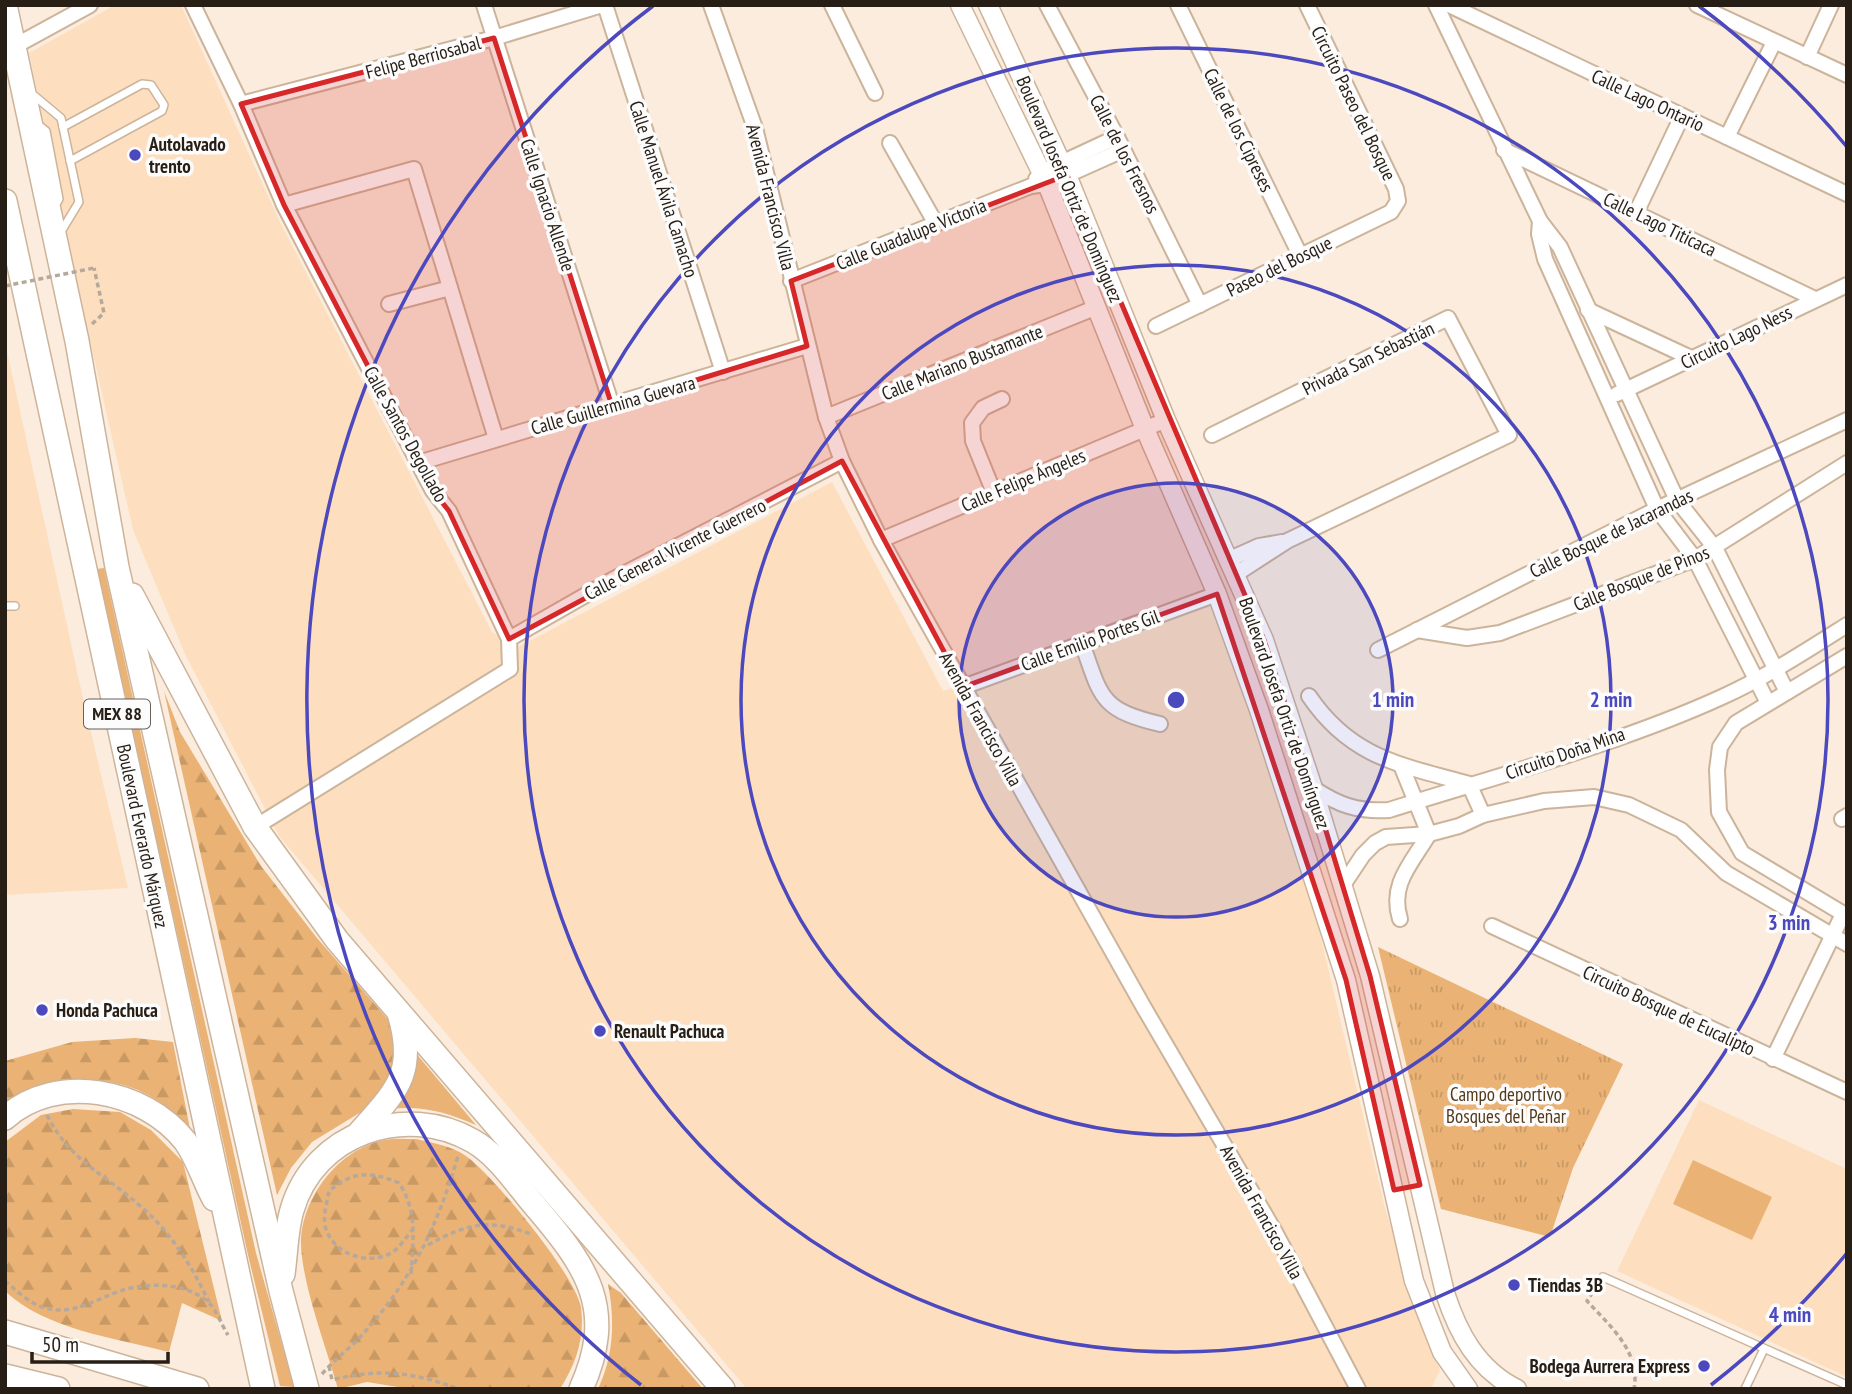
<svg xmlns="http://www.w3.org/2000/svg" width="1852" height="1394" font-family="'PT Sans Narrow',sans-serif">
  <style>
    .built { fill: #fddfbf }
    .grass { fill: url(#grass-tufts) }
    .forest { fill: url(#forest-firs) }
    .garden { fill: #eab275 }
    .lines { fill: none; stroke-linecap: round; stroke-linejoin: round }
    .service-casing { stroke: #ccb49b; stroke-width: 10 }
    .minor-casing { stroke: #ccb49b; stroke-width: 18 }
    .tertiary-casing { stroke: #ccb49b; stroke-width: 21 }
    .primary-casing { stroke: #ccb49b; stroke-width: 26 }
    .path { stroke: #b6a99c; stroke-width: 3.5; stroke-dasharray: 5 3.5; stroke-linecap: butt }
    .service { stroke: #fff; stroke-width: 7 }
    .minor { stroke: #fff; stroke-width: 14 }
    .tertiary { stroke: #fff; stroke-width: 18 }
    .primary { stroke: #fff; stroke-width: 23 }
    .path-bridge { stroke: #b6a99c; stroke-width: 3.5; stroke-dasharray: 5 3.5; stroke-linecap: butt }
    .marked { fill: #d62828; fill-opacity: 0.2; stroke: #d62828; stroke-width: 5; stroke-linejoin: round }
    .ring { fill: none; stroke: #4c48be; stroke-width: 3.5 }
    .poi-dot { fill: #4c48be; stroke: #fcfcfc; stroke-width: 2.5 }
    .labels { text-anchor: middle; stroke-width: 7; stroke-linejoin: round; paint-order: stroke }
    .shield { fill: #fcfcfc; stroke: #67615a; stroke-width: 2 }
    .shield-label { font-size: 18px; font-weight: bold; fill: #271e15 }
    .street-label { font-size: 19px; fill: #271e15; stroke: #fcfcfc }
    .poi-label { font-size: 19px; font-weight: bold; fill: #271e15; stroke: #fcfcfc; text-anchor: start }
    .park-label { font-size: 19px; fill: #543a1c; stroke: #fcfcfc }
    .centre { fill: #4c48be; stroke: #fcfcfc; stroke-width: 3.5 }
    .ring-label { font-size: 21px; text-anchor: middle; font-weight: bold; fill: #4c48be; stroke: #fcfcfc; stroke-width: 7; stroke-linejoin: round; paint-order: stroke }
  </style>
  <defs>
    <pattern id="grass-tufts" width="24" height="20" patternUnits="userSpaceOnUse" patternTransform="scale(1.75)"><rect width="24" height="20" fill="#eab275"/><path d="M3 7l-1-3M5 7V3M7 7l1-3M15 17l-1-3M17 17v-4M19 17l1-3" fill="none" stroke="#c99964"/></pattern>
    <pattern id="forest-firs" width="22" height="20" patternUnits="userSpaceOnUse" patternTransform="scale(1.75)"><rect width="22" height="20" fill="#eab275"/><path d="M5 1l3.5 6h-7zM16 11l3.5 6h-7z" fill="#c99964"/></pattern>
  </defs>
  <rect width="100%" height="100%" fill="#fbecdd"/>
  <g class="built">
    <polygon points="115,5 181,5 280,222 492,632 518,647 832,482 943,691 1213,600 1319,930 1385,1208 1423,1330 1440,1370 1431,1389 747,1389 279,836 185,654 133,530 79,292 29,53"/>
    <polygon points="5,342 84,703 128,888 5,895"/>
    <polygon points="1699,1100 1847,1169 1847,1377 1617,1271"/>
  </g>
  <polygon class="grass" points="1378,947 1623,1064 1573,1168 1550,1237 1441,1209"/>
  <g class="forest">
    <polygon points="164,691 180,732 261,866 317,938 392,1024 396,1068 383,1089 361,1112 312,1142 291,1168 277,1195"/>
    <path d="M135,1038L173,1042L191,1134C146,1070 71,1069 5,1102V1061L72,1042Z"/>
    <path d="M73,1109L120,1112L151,1130L183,1162L222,1321L182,1303L169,1352C116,1338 46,1330 5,1291V1142L41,1115Z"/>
    <path d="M416,1139C433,1143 452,1146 466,1156C493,1175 577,1277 581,1308C585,1338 576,1364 560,1389H410L367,1382L338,1389C327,1349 301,1282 301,1242C302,1197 339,1149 384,1140C394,1138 406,1139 416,1139Z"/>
    <path d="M608,1284L621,1293L703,1389H598C614,1355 615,1321 608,1284Z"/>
  </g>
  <g class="garden">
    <polygon points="104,568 256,1253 294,1387 280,1386 248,1255 97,569"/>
    <path d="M414,1051L476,1125C446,1112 422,1105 389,1109Z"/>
    <polygon points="1693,1160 1772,1197 1752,1240 1673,1204"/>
  </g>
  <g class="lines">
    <defs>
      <g id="service">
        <polyline points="31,93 61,118 79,202 59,235"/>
        <polyline points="36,123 46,131 59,199 55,206"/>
        <polyline points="63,127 142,84 151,85 164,105 162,111 70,161"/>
        <polyline points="5,606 15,606"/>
        <polyline points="1603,1277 1847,1385"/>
        <polyline points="1745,1389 1764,1349"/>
      </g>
      <g id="minor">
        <polyline points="193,5 241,104 284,205 433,491 449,511 509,639 510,669 255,827"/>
        <polyline points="484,5 612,406"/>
        <polyline points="605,5 723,372"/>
        <polyline points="711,5 755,128 826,417 842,461 881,540 1143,1006 1275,1232 1358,1389"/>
        <polyline points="832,5 875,93"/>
        <polyline points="1047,5 1117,137 1200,305"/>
        <polyline points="1178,5 1300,255"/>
        <polyline points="1436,5 1540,221 1560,247 1677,500 1715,548 1787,692"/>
        <polyline points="1449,5 1847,194"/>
        <polyline points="1697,5 1847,75"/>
        <polyline points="15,46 90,5"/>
        <polyline points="1807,57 1831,5"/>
        <polyline points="241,104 494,38 602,5"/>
        <polyline points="1727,137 1774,42"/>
        <polyline points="890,143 936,224"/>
        <polyline points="1504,150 1815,299"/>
        <polyline points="1036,179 1042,172 1117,137"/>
        <polyline points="284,205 414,169 496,439"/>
        <polyline points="1636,213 1682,116"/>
        <polyline points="1540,221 1539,234 1545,259 1657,509 1695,559 1768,703"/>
        <polyline points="791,281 1031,186 1047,184 1123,150"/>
        <polyline points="389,304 450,288"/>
        <polyline points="1588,310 1691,358"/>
        <polyline points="1156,326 1391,212 1398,201 1396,189 1307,5"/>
        <polyline points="1617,394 1847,285"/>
        <polyline points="826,417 1097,307"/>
        <polyline points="1212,435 1448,318 1509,435 1287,541 1236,574"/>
        <polyline points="418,463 807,346"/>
        <polyline points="994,493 973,441 972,423 983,408 1002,399"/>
        <polyline points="881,540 1166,420"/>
        <polyline points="1230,559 1259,546 1282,542"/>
        <polyline points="1417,630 1467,638 1500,633 1695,559 1847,463"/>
        <polyline points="509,639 612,580 842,461"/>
        <path d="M1082,643C1101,697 1100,710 1160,724"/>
        <polyline points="1378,650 1657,509 1847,420"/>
        <polyline points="1847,656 1736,723 1720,747 1717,770 1719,812 1742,853 1847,916"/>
        <polyline points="963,687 1217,594"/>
        <path d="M1309,696C1351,758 1401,765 1469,784L1483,815"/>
        <polyline points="1401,765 1429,834"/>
        <path d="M1313,788C1338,805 1358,812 1389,810C1497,776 1619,744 1722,697C1766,677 1806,651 1847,625"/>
        <polyline points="1842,819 1847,816"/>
        <polyline points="1343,885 1363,855 1375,843 1386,837 1429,834 1459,826 1483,815 1544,801 1594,797 1629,805 1681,830 1726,873 1847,944"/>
        <path d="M1400,919C1389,884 1412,863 1429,834"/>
        <polyline points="1492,926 1847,1092"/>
        <polyline points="1773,1059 1843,914"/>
      </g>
      <g id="tertiary">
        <polyline points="960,5 1047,184 1145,429 1217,594 1259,710 1346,980 1414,1281 1442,1352 1468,1389"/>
        <path d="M988,5L1067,175L1166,420L1264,640L1313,788L1370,976L1445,1293C1458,1333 1477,1369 1517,1389"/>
      </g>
      <g id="primary">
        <polyline points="5,5 77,341 117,567 281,1291 307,1389"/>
        <polyline points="5,201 263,1389"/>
        <polyline points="132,595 255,827 337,940 723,1389"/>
        <path d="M5,1118C56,1072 144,1089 185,1141C197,1157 204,1181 214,1199"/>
        <path d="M359,1133C397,1090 417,1073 399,1013"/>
        <path d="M283,1274C286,1253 286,1230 292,1210C314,1133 405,1102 473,1141C499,1156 517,1185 536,1207C587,1267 617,1309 581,1389"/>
        <polyline points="5,1332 197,1389"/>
        <polyline points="5,1376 58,1389"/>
      </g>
    </defs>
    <use href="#service" class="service-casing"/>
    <use href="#minor" class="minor-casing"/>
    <use href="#tertiary" class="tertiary-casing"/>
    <use href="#primary" class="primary-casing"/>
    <g class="path">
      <polyline points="92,324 104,313 94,268"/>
      <path d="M47,1115C70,1161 103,1173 139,1205C171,1232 191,1265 209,1302"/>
      <polyline points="5,1166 5,1189"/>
      <path d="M428,1245C468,1223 490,1218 533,1235"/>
      <path d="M411,1274C413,1241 418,1211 399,1183C370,1171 353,1171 329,1191C327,1203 322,1218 326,1229C334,1254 368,1266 391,1253C399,1249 407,1236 413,1229"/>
      <path d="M5,1281C17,1291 30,1304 45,1308C69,1315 90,1303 112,1294C140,1282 185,1280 209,1303C217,1311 222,1326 228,1335"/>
      <path d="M1597,1285L1587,1301C1610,1326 1641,1352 1634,1389"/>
      <path d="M329,1366L332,1380C377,1368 415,1372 458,1389"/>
      <path d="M322,1374C334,1360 349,1349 361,1336C411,1282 438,1225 458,1156"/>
    </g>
    <use href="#service" class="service"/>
    <use href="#minor" class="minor"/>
    <use href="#tertiary" class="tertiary"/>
    <use href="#primary" class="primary"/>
    <polyline class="path-bridge" points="5,286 94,268"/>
  </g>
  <path class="marked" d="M494,38L612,406L807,346L791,281L1067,175L1264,640L1313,788L1370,976L1420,1185L1394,1190L1346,980L1217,594L963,687L842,461L509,639L449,511L433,491L284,205L241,104Z"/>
  <circle cx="1176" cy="700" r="217" fill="#4c48be" fill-opacity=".12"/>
  <g class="ring">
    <circle cx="1176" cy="700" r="217"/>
    <circle cx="1176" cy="700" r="435"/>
    <circle cx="1176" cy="700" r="652"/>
    <path d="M1847 1253A869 869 0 0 1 1711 1385M641 1385A869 869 0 0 1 653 6M1699 6A869 869 0 0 1 1847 147"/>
  </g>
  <g class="poi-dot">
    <circle cx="135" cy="155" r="7"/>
    <circle cx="42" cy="1010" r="7"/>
    <circle cx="600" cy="1031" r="7"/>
    <circle cx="1514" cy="1285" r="7"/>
    <circle cx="1704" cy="1366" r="7"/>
  </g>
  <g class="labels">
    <rect class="shield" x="84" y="699.5" width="66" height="29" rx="5"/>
    <g class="shield-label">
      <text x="117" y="720">MEX 88</text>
    </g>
    <g class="street-label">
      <text transform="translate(423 57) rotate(-15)" y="7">Felipe Berriosabal</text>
      <text transform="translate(1648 100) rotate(25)" y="7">Calle Lago Ontario</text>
      <text transform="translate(1354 103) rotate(64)" y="7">Circuito Paseo del Bosque</text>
      <text transform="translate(1239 130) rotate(64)" y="7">Calle de los Cipreses</text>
      <text transform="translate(1125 154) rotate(63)" y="7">Calle de los Fresnos</text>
      <text transform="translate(664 189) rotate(72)" y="7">Calle Manuel Ávila Camacho</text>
      <text transform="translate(1070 189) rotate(67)" y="7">Boulevard Josefa Ortiz de Domínguez</text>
      <text transform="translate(771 197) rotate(76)" y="7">Avenida Francisco Villa</text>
      <text transform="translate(548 205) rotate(72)" y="7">Calle Ignacio Allende</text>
      <text transform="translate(1660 224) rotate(26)" y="7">Calle Lago Titicaca</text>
      <text transform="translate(911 234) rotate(-22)" y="7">Calle Guadalupe Victoria</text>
      <text transform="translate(1279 266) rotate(-26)" y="7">Paseo del Bosque</text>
      <text transform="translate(1736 337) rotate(-26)" y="7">Circuito Lago Ness</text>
      <text transform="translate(1368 358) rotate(-26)" y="7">Privada San Sebastián</text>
      <text transform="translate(962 362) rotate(-22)" y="7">Calle Mariano Bustamante</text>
      <text transform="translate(613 405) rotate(-16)" y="7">Calle Guillermina Guevara</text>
      <text transform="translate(406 434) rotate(61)" y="7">Calle Santos Degollado</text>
      <text transform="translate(1023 480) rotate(-23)" y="7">Calle Felipe Ángeles</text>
      <text transform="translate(1611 533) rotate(-26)" y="7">Calle Bosque de Jacarandas</text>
      <text transform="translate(675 549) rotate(-27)" y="7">Calle General Vicente Guerrero</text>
      <text transform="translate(1641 578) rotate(-22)" y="7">Calle Bosque de Pinos</text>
      <text transform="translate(1090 640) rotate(-20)" y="7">Calle Emilio Portes Gil</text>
      <text transform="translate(1285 713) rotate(71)" y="7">Boulevard Josefa Ortiz de Domínguez</text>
      <text transform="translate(981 719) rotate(61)" y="7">Avenida Francisco Villa</text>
      <text transform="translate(1565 753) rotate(-19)" y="7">Circuito Doña Mina</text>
      <text transform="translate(143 836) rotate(78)" y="7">Boulevard Everardo Márquez</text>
      <text transform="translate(1669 1010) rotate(25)" y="7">Circuito Bosque de Eucalipto</text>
      <text transform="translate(1262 1212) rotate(61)" y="7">Avenida Francisco Villa</text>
    </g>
    <g class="poi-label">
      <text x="149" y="151">Autolavado<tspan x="149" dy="22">trento</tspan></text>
      <text x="56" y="1017">Honda Pachuca</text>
      <text x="614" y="1038">Renault Pachuca</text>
      <text x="1528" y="1292">Tiendas 3B</text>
      <text x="1690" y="1373" text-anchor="end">Bodega Aurrera Express</text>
    </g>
    <g class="park-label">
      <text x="1506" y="1101">Campo deportivo<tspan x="1506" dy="22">Bosques del Peñar</tspan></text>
    </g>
  </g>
  <circle cx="1176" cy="700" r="10" class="centre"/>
  <g class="ring-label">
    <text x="1393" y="707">1 min</text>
    <text x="1611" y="707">2 min</text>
    <text x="1789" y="930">3 min</text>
    <text x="1790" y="1322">4 min</text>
  </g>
  <rect width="1852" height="1394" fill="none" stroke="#271e15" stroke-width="14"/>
  <path d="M32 1352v10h136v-10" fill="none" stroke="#271e15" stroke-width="3.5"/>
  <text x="42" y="1352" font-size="21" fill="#271e15" stroke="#fcfcfc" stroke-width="5" paint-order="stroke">50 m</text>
</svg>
